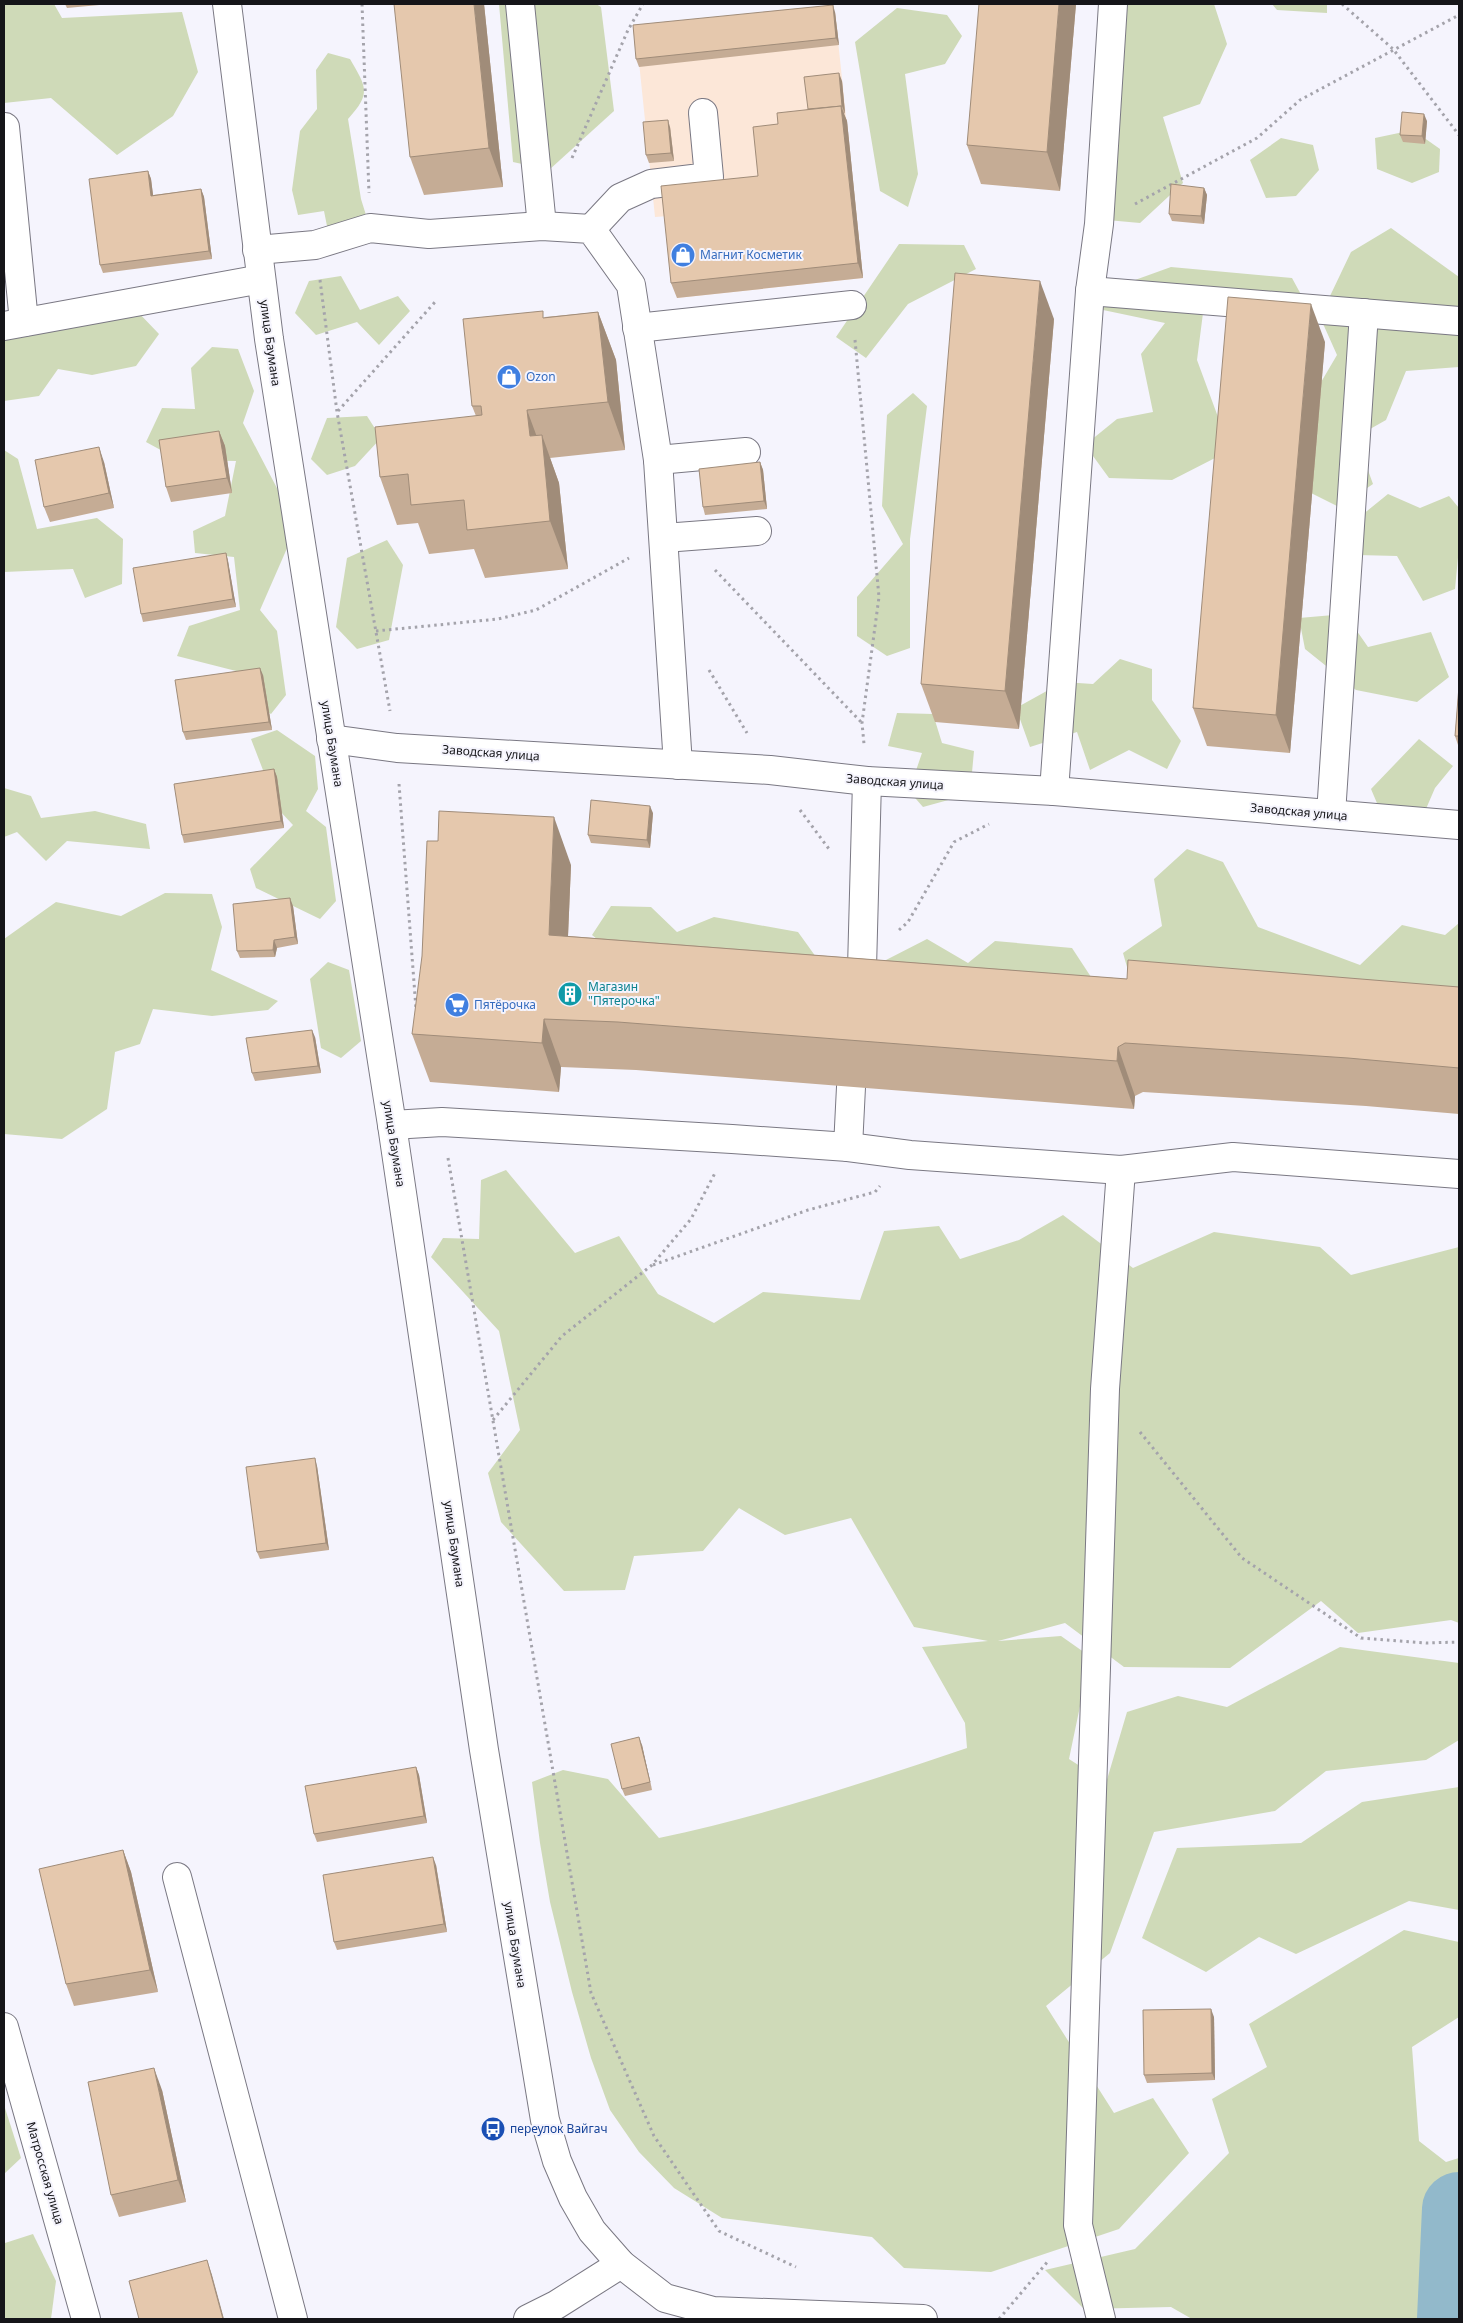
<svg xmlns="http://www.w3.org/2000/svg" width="1463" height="2323" font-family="'Noto Sans',sans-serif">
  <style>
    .industrial { fill: #fce7d8 }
    .green { fill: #cfdab8 }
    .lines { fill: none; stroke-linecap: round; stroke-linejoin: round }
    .river { stroke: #92b9cb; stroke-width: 74 }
    .minor-casing { stroke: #7a7883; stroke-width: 30 }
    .path { stroke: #a4a3ab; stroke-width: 3; stroke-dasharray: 2.5 4; stroke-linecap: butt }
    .minor { stroke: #fff; stroke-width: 28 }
    .wall { fill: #c5ac95 }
    .shaded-wall { fill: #a08c79 }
    .building { fill: #e5c8ad; stroke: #a08c79 }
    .labels { text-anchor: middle; stroke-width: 4; stroke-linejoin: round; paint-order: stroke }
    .shop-label { font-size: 12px; fill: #366cbe; stroke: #f5f4fd; text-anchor: start }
    .street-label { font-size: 12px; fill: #151519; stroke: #f5f4fd }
    .culture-label { font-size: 12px; fill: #0d838f; stroke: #f5f4fd; text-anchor: start }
    .transit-label { font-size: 12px; fill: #164399; stroke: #f5f4fd; text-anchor: start }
  </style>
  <rect width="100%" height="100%" fill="#f5f4fd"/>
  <polygon class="industrial" points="835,12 863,278 677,298 668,216 655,217 636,33"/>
  <g class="green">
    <polygon points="4,4 54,4 62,18 182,12 198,72 173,116 117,155 51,98 4,103"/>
    <polygon points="499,4 596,4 601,7 614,111 549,170 513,162"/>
    <polygon points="1114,4 1214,4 1227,44 1200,104 1163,117 1183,183 1140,223 1107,220"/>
    <polygon points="1272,4 1327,4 1327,13 1277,10"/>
    <polygon points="897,8 947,15 962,36 945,64 905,74 918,174 908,207 880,191 855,42"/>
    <path d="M328,53L350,59C366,87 372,93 348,119L361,199L370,228L328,231L324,211L298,215L292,190L300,131L317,109L316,70Z"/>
    <polygon points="1413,130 1440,149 1439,172 1412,183 1377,169 1375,138"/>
    <polygon points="1281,138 1313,145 1319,170 1296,196 1266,198 1250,160"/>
    <polygon points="1391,228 1459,277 1459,367 1406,371 1386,420 1356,437 1373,484 1339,507 1309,492 1317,389 1337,355 1320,317 1351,252"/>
    <polygon points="899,244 964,245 976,269 908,304 866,358 836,337"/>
    <polygon points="1171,267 1292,278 1304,300 1203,313 1197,360 1218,417 1217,457 1172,480 1109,478 1085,445 1117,419 1153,412 1141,354 1165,323 1103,310 1099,293"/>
    <polygon points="341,276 360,310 398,296 410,311 379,345 357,322 316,335 295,313 309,281"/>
    <polygon points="135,309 159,334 136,366 92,375 58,369 39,396 4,401 4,334"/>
    <polygon points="212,347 238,349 254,391 243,423 279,492 288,546 260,610 277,631 286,695 271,714 251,701 244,673 177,656 189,626 240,610 234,557 195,553 193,531 225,516 236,461 179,460 146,442 162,408 195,409 191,368"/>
    <polygon points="913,393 927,406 910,539 910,648 887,656 857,636 857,597 903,544 882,506 887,415"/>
    <polygon points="367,416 381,438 355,466 327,475 311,459 327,418"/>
    <polygon points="4,450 18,459 37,529 97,518 123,539 122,584 85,598 73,569 4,572"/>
    <polygon points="1388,494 1420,508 1449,496 1459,508 1459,547 1455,589 1423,601 1397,556 1358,555 1346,528"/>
    <polygon points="387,540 403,565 389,640 357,649 336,627 347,558"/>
    <polygon points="1345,614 1368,647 1431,632 1449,677 1417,702 1356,690 1305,649 1299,618"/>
    <polygon points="1120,659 1152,669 1152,700 1181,741 1167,769 1129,750 1090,770 1077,732 1030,747 1016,708 1063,682 1093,684"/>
    <polygon points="897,713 933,714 942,743 974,751 970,794 923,807 909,791 922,753 888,746"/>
    <polygon points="277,730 315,756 318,789 306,811 326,827 336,901 320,919 256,888 250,869 293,825 278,809 251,739"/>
    <polygon points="1419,739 1453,766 1435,788 1416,832 1385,822 1371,789"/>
    <polygon points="4,788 31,796 41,818 95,811 146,824 150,849 67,841 46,861 17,832 4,837"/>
    <polygon points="1187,849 1223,862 1258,927 1360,965 1402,925 1445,935 1459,923 1459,1021 1135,995 1123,953 1162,926 1154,879"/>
    <polygon points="165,893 212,894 222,927 211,970 278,1001 268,1010 212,1016 153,1009 140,1044 115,1052 107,1109 62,1139 4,1134 4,939 56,902 121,916"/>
    <polygon points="611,906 651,907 677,932 714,917 798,932 816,957 635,970 592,935"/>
    <polygon points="927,939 968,963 995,941 1072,948 1093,980 885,981 886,960"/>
    <polygon points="328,962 349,970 361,1041 341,1058 321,1048 310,979"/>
    <path d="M506,1170L575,1253L619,1236L658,1294L714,1323L763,1292L860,1300L884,1231L939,1226L960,1259L1019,1240L1063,1215L1133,1268L1214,1232L1320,1247L1351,1275L1459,1247V1623L1451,1620L1358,1633L1321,1601L1230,1668L1124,1667L1065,1623L998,1641L1061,1636L1088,1655L1084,1687L1069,1759L1106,1783L1127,1712L1178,1696L1227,1707L1340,1647L1459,1663V1740L1426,1760L1326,1771L1275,1811L1154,1832L1110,1953L1046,2006L1114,2113L1153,2098L1189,2153L1119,2229L991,2272L904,2268L872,2237L722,2218L674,2188L639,2152L610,2110L591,2058L572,1992L550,1902L540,1843L532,1782L563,1770L608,1779L659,1838C764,1816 866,1782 967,1748L965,1723L922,1647L988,1641L914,1627L851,1518L785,1535L739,1508L703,1551L634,1556L625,1590L564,1591L501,1522L488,1473L520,1430L499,1331L431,1257L443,1238L479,1239L481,1180Z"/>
    <polygon points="1459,1787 1459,1910 1409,1901 1296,1954 1259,1937 1206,1972 1142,1938 1177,1848 1301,1843 1362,1802"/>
    <polygon points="1404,1930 1459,1942 1459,2017 1412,2047 1419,2141 1446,2162 1459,2158 1459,2319 1192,2319 1171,2307 1084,2309 1045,2270 1135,2249 1229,2153 1212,2099 1267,2067 1249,2024"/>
    <polygon points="4,2105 21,2158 4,2174"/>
    <polygon points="33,2234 56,2281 51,2319 4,2319 5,2243"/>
  </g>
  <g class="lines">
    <polyline class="river" points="1454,2319 1459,2209"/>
    <defs>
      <g id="minor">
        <polyline points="227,4 269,339 392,1125 484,1750 545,2120 557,2161 573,2198 592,2231 621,2264 665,2298 713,2311 923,2319"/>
        <polyline points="520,4 542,226"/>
        <polyline points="5,127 24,322"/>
        <polyline points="591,229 620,198 651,184 709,177 703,113"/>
        <polyline points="257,250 315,245 370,228 429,234 542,226 591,229 631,285 658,460 678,765"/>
        <polyline points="1090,291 1459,321"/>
        <polyline points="4,326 261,279"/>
        <polyline points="637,328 852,305"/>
        <polyline points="658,460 746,452"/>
        <polyline points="664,538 757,531"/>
        <polyline points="331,739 397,748 770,770 867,781 1054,791 1459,825"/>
        <polyline points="1054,791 1090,291 1099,224 1113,4"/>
        <polyline points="1331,814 1364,313"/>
        <polyline points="857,996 862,968 867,781"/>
        <polyline points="392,1125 442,1122 732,1139 848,1147 910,1155 1121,1170 1233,1157 1459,1174"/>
        <polyline points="848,1147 851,1087"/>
        <polyline points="177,1877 293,2319"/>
        <polyline points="4,2027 86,2319"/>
        <polyline points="528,2319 556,2305 621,2264"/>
        <polyline points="1101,2319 1078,2225 1105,1389 1121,1170"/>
      </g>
    </defs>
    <use href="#minor" class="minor-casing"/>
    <g class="path">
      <polyline points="362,4 369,193"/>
      <polyline points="1342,4 1393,49 1459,135"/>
      <polyline points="572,158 628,30 643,4"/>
      <polyline points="1135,204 1257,138 1300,100 1459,15"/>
      <polyline points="320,280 337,412 390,711"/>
      <polyline points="855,340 879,597 862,723 864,744"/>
      <polyline points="338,411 435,302"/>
      <polyline points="715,570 862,723"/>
      <polyline points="376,631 498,619 536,610 629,558"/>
      <polyline points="709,670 747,733"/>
      <polyline points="399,784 416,1009"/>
      <polyline points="800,810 829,849"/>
      <polyline points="899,930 908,922 954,842 989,824"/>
      <polyline points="448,1158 591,1993 654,2136 719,2231 796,2267"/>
      <polyline points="653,1265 808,1210 875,1192 880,1186"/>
      <polyline points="493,1420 562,1336 652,1265 691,1219 715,1173"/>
      <polyline points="1140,1432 1242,1558 1361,1638 1426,1643 1459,1642"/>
      <polyline points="999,2319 1049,2260"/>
    </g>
    <use href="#minor" class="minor"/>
  </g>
  <g class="wall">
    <polygon points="65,4 110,4 67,8"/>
    <polygon points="484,4 503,187 424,195 410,157"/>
    <polygon points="1076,4 1060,191 981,184 967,145"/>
    <polygon points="835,12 839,45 639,67 636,59"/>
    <polygon points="842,81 845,113 844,114 847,121 863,278 677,298 671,283 758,176 778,124 808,109"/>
    <polygon points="1427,121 1425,144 1403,142 1400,135"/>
    <polygon points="670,127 674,161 649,163 646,155"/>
    <polygon points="148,171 151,179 153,195 201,189 204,197 212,259 103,273 100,265"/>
    <polygon points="1204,188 1207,195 1204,224 1172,221 1169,214"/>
    <polygon points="598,312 616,360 625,450 550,458 559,483 568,569 485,578 474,549 429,554 418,523 397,525 380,477 476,416 472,406 545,317"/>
    <polygon points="1054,319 1019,729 935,722 921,684"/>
    <polygon points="1325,342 1290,753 1207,746 1193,708"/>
    <polygon points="219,431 225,446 232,493 171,502 166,487"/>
    <polygon points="104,462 114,508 50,522 44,507"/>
    <polygon points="760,462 763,470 767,509 705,515 703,507"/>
    <polygon points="226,553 228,561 236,607 143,622 141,614"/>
    <polygon points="263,675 272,730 186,740 183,732"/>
    <polygon points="1459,686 1459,748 1455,736"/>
    <polygon points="274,769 277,777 284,828 184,843 182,835"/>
    <polygon points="653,813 650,848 591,843 588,835"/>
    <polygon points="571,865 568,936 1127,979 1459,987 1459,1114 1366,1106 1143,1092 1135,1096 1134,1109 636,1070 561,1067 559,1092 430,1082 412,1034"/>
    <polygon points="293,906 298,944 277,948 275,957 240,958 237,951"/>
    <polygon points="315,1037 321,1073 255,1081 252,1073"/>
    <polygon points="317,1466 329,1550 260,1559 257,1552"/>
    <polygon points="642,1745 652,1790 625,1796 622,1789"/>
    <polygon points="416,1767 419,1775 427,1823 317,1842 314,1834"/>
    <polygon points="123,1850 131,1872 158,1992 74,2006 66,1984"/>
    <polygon points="436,1865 447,1932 337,1950 334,1942"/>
    <polygon points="1214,2017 1215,2080 1147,2083 1144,2075"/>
    <polygon points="162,2090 186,2202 119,2217 111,2195"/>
  </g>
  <g class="shaded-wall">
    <polygon points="474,4 484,4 503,187 489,148"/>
    <polygon points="1059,4 1076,4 1060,191 1047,152"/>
    <polygon points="833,5 835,12 839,45 836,38"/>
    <polygon points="839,73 842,81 845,113 842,106"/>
    <polygon points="841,106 847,121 863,278 858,263"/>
    <polygon points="1424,114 1427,121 1425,144 1422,136"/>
    <polygon points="668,120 670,127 674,161 671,153"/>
    <polygon points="148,171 151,179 154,203 151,196"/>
    <polygon points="1204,188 1207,195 1204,224 1201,216"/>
    <polygon points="201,189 204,197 212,259 209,251"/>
    <polygon points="1040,281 1054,319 1019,729 1005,691"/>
    <polygon points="1311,304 1325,342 1290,753 1276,715"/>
    <polygon points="598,312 616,360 625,450 608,402"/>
    <polygon points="527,410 544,456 542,435 559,483 568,569 550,521 530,436"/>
    <polygon points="219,431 225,446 232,493 227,478"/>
    <polygon points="99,447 104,462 114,508 109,493"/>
    <polygon points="760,462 763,470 767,509 764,501"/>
    <polygon points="226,553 228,561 236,607 233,599"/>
    <polygon points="260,668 263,675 272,730 269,722"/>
    <polygon points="274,769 277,777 284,828 281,821"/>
    <polygon points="650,806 653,813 650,848 647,840"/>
    <polygon points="554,817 571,865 566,983 549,935"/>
    <polygon points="290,898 293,906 298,944 295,937"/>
    <polygon points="274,940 277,948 275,957 273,950"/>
    <polygon points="544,1019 561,1067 559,1092 542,1043"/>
    <polygon points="312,1030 315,1037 321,1073 318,1066"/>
    <polygon points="1118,1047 1135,1096 1134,1109 1117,1061"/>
    <polygon points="315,1458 317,1466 329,1550 326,1543"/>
    <polygon points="639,1737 642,1745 652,1790 650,1782"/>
    <polygon points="416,1767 419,1775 427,1823 424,1816"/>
    <polygon points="123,1850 131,1872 158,1992 150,1970"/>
    <polygon points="433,1857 436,1865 447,1932 444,1924"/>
    <polygon points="1211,2009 1214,2017 1215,2080 1212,2073"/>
    <polygon points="154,2068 162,2090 186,2202 178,2180"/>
    <polygon points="207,2260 212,2275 224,2319 223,2319"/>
  </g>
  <g class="building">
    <polygon points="394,4 474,4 489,148 410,157"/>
    <polygon points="979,4 1059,4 1047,152 967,145"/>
    <polygon points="833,5 836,38 636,59 633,25"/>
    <polygon points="839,73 842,106 808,109 804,77"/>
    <polygon points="841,106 858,263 671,283 661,186 758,176 753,127 778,124 777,113"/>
    <polygon points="1402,112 1424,114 1422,136 1400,135"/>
    <polygon points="668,120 671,153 646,155 643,122"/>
    <polygon points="148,171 151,196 201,189 209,251 100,265 89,179"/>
    <polygon points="1171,184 1204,188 1201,216 1169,214"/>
    <polygon points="955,273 1040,281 1005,691 921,684"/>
    <polygon points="1228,297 1311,304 1276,715 1193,708"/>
    <polygon points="543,311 543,318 598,312 608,402 527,410 530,436 542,435 550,521 467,530 464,500 411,505 408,474 380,477 375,427 482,415 481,406 472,406 463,319"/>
    <polygon points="219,431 227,478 166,487 159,440"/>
    <polygon points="99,447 109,493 44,507 35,460"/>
    <polygon points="760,462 764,501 703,507 699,469"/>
    <polygon points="226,553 233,599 141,614 133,568"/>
    <polygon points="260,668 269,722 183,732 175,680"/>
    <polygon points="1459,686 1459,736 1455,736"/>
    <polygon points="274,769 281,821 182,835 174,784"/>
    <polygon points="591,800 650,806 647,840 588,835"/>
    <polygon points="439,811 554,817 549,935 1127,979 1128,960 1459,987 1459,1068 1348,1058 1125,1043 1118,1047 1117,1061 618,1022 544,1019 542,1043 412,1034 422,956 427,841 438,841"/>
    <polygon points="290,898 295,937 274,940 273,950 237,951 233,904"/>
    <polygon points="312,1030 318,1066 252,1073 246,1038"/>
    <polygon points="315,1458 326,1543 257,1552 246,1467"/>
    <polygon points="639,1737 650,1782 622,1789 611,1744"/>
    <polygon points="416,1767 424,1816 314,1834 305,1786"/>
    <polygon points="123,1850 150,1970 66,1984 39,1869"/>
    <polygon points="433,1857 444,1924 334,1942 323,1875"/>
    <polygon points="1211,2009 1212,2073 1144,2075 1143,2010"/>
    <polygon points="154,2068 178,2180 111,2195 88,2082"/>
    <polygon points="207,2260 223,2319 139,2319 129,2281"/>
  </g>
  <defs>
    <symbol id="shop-disc" viewBox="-11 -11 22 22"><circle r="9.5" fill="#3f7fe0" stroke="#f5f4fd"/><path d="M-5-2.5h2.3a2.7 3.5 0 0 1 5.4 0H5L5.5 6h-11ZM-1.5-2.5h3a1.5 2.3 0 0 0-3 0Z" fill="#fff"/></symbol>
    <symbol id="building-disc" viewBox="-11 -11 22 22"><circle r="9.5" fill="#0f9aa8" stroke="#f5f4fd"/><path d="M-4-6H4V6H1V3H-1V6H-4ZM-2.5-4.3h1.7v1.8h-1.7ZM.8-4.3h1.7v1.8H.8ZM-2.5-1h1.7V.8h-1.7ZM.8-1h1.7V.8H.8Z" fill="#fff"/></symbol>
    <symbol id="supermarket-disc" viewBox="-11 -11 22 22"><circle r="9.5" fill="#3f7fe0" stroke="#f5f4fd"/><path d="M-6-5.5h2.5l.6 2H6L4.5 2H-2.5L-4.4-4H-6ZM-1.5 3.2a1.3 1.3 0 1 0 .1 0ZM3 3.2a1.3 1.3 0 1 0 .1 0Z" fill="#fff"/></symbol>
    <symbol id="bus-disc" viewBox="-11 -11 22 22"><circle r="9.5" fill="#1a4fb4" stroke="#f5f4fd"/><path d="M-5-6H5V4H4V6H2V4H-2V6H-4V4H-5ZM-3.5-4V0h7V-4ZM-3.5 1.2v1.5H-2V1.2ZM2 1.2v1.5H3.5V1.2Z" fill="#fff"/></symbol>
  </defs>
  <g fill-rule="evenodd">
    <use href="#shop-disc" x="669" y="241" width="28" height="28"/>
    <use href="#shop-disc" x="495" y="363" width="28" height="28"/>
    <use href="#building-disc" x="556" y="980" width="28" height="28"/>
    <use href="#supermarket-disc" x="443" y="991" width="28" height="28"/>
    <use href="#bus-disc" x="479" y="2115" width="28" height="28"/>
  </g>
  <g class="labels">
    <g class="shop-label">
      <text x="700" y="259">Магнит Косметик</text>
      <text x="526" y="381">Ozon</text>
      <text x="474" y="1009">Пятёрочка</text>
    </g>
    <g class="street-label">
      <text transform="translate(270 343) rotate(82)" y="4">улица Баумана</text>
      <text transform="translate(332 744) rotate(81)" y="4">улица Баумана</text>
      <text transform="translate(491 753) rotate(4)" y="4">Заводская улица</text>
      <text transform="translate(895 782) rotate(4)" y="4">Заводская улица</text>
      <text transform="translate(1299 812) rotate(5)" y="4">Заводская улица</text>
      <text transform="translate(394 1144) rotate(81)" y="4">улица Баумана</text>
      <text transform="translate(454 1544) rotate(82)" y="4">улица Баумана</text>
      <text transform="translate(515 1945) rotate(81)" y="4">улица Баумана</text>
      <text transform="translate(45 2173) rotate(74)" y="4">Матросская улица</text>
    </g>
    <g class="culture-label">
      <text x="588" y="991">Магазин<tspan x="588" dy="14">"Пятерочка"</tspan></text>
    </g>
    <g class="transit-label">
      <text x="510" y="2133">переулок Вайгач</text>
    </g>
  </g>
  <rect width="1463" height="2323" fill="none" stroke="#151519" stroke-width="10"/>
</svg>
